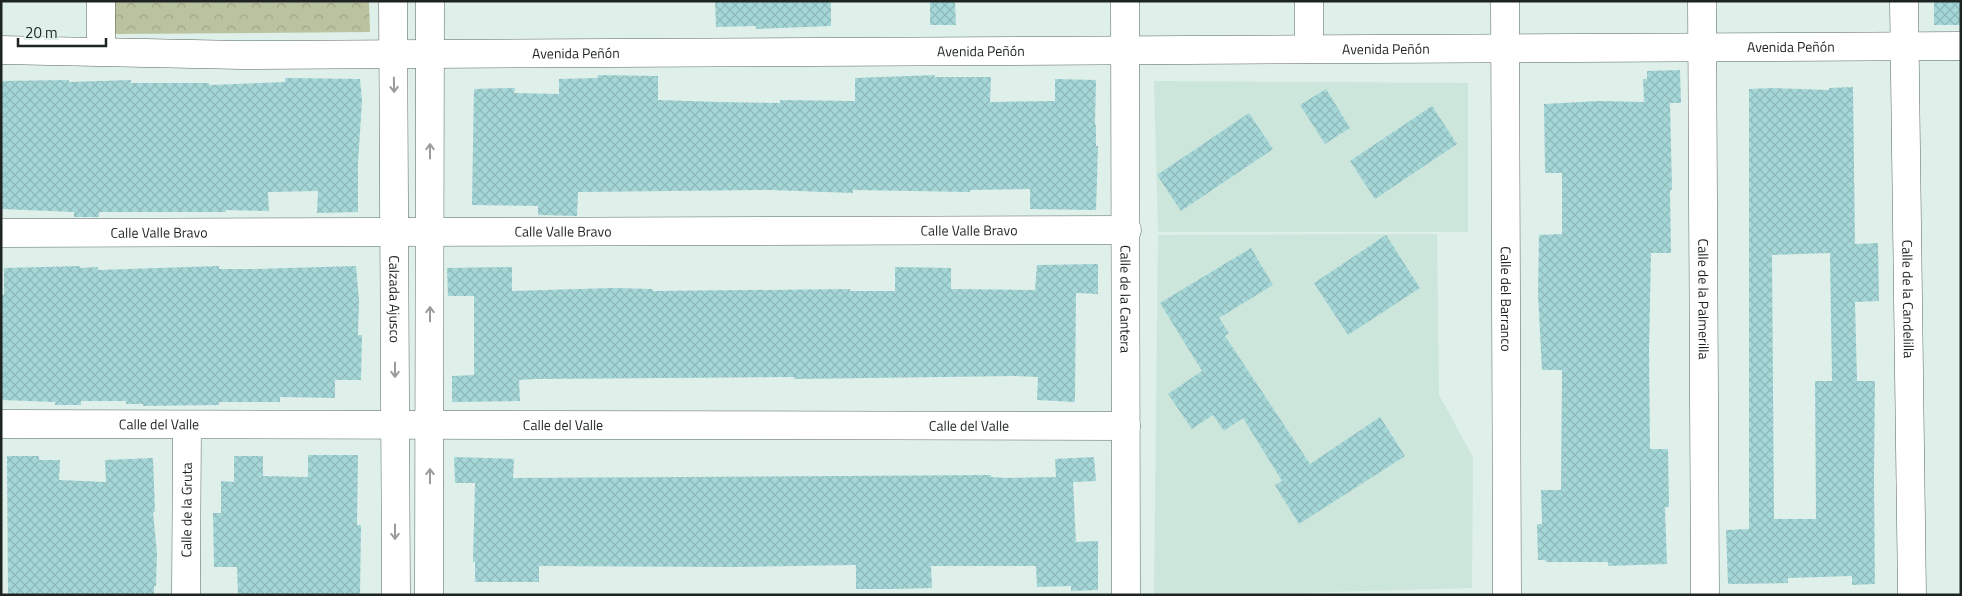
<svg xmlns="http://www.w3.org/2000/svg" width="1962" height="596" font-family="'Titillium Web',sans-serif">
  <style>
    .built { fill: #cce6dc }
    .forest { fill: url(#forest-crowns) }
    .building { fill: url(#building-cross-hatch); fill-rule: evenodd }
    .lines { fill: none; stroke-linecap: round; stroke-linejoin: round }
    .minor-casing { stroke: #596862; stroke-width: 29 }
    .minor { stroke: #fff; stroke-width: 28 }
    .oneway { stroke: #9a9c9c }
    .labels { text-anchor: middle; stroke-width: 4.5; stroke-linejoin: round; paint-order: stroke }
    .street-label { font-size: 14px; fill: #1e2422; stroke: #def0e9 }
  </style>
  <defs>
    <pattern id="forest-crowns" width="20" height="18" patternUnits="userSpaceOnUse" patternTransform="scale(1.25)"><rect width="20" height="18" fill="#bac39f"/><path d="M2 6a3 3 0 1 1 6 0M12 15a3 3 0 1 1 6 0" fill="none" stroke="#9fa789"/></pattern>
    <pattern id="building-cross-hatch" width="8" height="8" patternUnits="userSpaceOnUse" patternTransform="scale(1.25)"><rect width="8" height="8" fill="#a5d7d8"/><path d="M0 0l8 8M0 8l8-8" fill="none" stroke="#8eb8b9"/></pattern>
  </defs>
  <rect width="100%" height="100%" fill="#def0e9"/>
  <g class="built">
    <polygon points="1154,81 1468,83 1468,232 1158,232"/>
    <polygon points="1437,234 1439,395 1473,457 1472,588 1230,595 1154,595 1158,235"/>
  </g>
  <polygon class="forest" points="112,1 369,1 370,32 111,34"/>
  <g class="building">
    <polygon points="715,1 831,1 831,26 756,29 756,26 716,27"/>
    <polygon points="930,1 955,1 956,25 930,25"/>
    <rect x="1934" y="1" width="27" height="24"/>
    <polygon points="1680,70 1681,103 1670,103 1672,190 1670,190 1671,253 1651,253 1649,352 1650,449 1668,449 1669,507 1665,507 1667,564 1608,566 1608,562 1546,562 1545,560 1538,560 1537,524 1542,524 1541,490 1561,490 1562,370 1542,370 1538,294 1539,235 1562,234 1562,173 1545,173 1544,104 1599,101 1644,102 1643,79 1647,79 1647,71"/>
    <polygon points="598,75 658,76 658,100 719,102 780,103 780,100 855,101 855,78 935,75 934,77 991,77 990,102 1055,101 1055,79 1096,80 1095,125 1096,125 1096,146 1098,146 1096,210 1030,209 1030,189 970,190 970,192 853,190 853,193 770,190 578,192 577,216 538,215 538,206 472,205 474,89 515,88 514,93 559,94 559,79 598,78"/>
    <polygon points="285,78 360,79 362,101 358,163 358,212 317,213 318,191 268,192 269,211 226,210 226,212 99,212 99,217 74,217 74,212 1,209 1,81 69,80 69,82 131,80 131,83 209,83 209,85 285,82"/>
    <path d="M1853,87L1855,244L1878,243L1879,301L1855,302L1857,381H1875L1874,479L1875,584L1852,585V576L1788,578V583L1728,584L1726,530L1749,529V89L1774,88L1829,90V88ZM1830,253L1832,381H1815L1816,519H1774L1772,255Z"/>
    <polygon points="1326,89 1350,128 1325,144 1300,105"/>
    <polygon points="1432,106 1457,144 1375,199 1350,161"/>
    <polygon points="1249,113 1273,149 1181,211 1157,175"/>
    <polygon points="1386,235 1420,288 1348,335 1314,283"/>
    <polygon points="1251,248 1273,285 1219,318 1229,333 1225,336 1310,464 1380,417 1405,456 1299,524 1275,485 1282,481 1243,418 1224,431 1213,415 1192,429 1168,394 1202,371 1160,303"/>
    <polygon points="1098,264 1098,294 1076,293 1075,402 1037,400 1038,377 1015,376 794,379 794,377 535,379 519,380 520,401 452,402 452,376 474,375 474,296 448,296 447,268 512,267 512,291 613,288 653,289 653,291 850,289 850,291 895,291 895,267 951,268 951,289 1035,290 1037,265"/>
    <polygon points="80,266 80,268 98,267 98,270 219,266 219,269 256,269 356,266 359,301 358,335 362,335 361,380 335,380 335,398 280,397 280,402 219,402 219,405 143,406 143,404 126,404 126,401 81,401 81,405 55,405 55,402 1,400 1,295 4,295 4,268"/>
    <polygon points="308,455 358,455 357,525 361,525 360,595 238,595 237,567 214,567 213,513 221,513 221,481 234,482 234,456 263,456 263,476 308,477"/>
    <polygon points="7,456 39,456 39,460 60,460 59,480 106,482 105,460 153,458 155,512 153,512 157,553 156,586 154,586 154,595 8,595"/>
    <polygon points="454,457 514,459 513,478 991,475 991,477 1006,478 1056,477 1055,459 1094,457 1096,481 1073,482 1076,542 1098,541 1098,590 1071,591 1071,586 1037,587 1036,566 931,566 932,588 894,589 856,589 856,565 735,567 539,566 539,582 475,582 475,562 473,562 475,483 455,483"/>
  </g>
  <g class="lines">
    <defs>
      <g id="minor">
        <polyline points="101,1 101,51"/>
        <path id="s1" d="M393,1L396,595"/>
        <path id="s2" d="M1125,1L1126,595"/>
        <path id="s3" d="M1505,1L1507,595"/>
        <path id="s4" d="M1702,1L1705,595"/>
        <path id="s5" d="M1904,1L1912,595"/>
        <polyline points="1309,49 1309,1"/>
        <path id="s6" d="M1,50L241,55L1961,46"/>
        <path id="s7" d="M1,233L1127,230"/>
        <path id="s8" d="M1,424L1126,426"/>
        <path id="s9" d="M186,595L187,425"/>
        <polyline points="429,595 430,1"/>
      </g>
    </defs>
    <use href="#minor" class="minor-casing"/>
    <use href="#minor" class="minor"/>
  </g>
  <defs><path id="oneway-shaft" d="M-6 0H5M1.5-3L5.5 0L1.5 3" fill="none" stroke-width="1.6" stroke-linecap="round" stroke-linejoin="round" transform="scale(1.25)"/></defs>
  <g class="oneway">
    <use href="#oneway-shaft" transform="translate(394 85) rotate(89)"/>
    <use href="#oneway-shaft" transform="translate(430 151) rotate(-90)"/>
    <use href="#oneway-shaft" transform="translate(430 314) rotate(-90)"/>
    <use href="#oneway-shaft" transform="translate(395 370) rotate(90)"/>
    <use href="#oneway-shaft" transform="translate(430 476) rotate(-90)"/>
    <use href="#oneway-shaft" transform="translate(395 532) rotate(90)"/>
  </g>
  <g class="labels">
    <g class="street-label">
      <text dy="5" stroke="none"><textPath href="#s6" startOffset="1790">Avenida Peñón</textPath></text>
      <text dy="5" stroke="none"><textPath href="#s6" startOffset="1385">Avenida Peñón</textPath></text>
      <text dy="5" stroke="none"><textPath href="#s6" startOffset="980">Avenida Peñón</textPath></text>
      <text dy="5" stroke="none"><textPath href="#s6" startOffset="575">Avenida Peñón</textPath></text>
      <text dy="5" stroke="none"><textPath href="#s7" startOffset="968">Calle Valle Bravo</textPath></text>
      <text dy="5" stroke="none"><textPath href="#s7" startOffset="562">Calle Valle Bravo</textPath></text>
      <text dy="5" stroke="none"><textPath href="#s7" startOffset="158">Calle Valle Bravo</textPath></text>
      <text dy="5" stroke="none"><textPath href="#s1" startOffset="298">Calzada Ajusco</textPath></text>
      <text dy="5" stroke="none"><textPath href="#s2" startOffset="298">Calle de la Cantera</textPath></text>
      <text dy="5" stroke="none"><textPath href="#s3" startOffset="298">Calle del Barranco</textPath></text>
      <text dy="5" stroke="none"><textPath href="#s4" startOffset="298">Calle de la Palmerilla</textPath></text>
      <text dy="5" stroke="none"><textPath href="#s5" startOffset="298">Calle de la Candelilla</textPath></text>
      <text dy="5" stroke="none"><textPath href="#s8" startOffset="158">Calle del Valle</textPath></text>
      <text dy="5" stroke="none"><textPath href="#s8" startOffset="562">Calle del Valle</textPath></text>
      <text dy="5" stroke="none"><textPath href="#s8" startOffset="968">Calle del Valle</textPath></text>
      <text dy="5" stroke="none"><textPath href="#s9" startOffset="85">Calle de la Gruta</textPath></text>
    </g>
  </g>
  <rect width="1962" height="596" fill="none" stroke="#1e2422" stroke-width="5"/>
  <path d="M18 38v8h88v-8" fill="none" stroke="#1e2422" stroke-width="2.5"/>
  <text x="25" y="38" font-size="15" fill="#1e2422" stroke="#def0e9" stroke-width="4" paint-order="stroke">20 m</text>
</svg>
